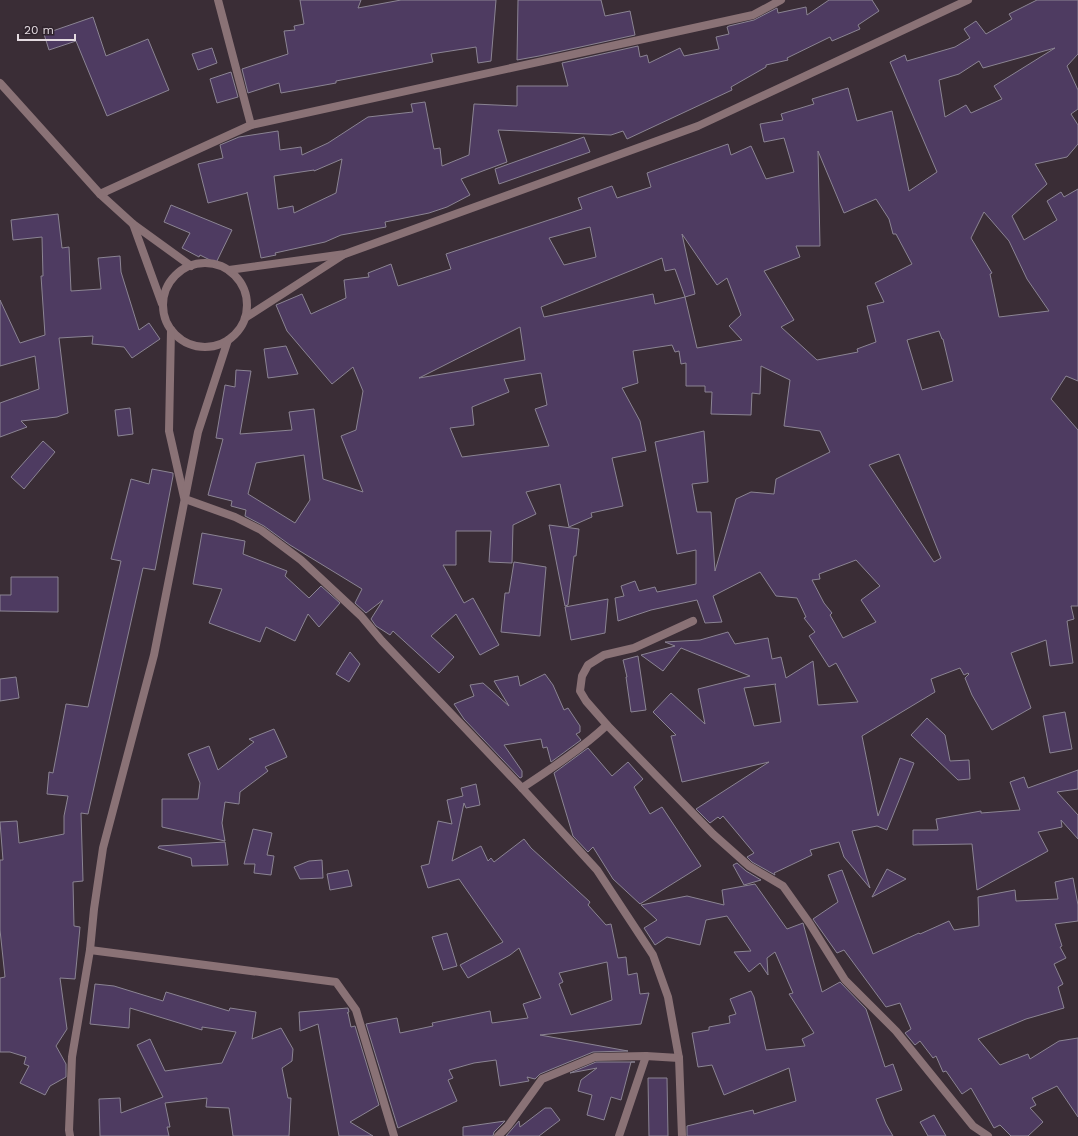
<svg xmlns="http://www.w3.org/2000/svg" width="1078" height="1136" font-family="'Work Sans',sans-serif">
  <style>
    .building { fill: #4e3b61; stroke: #8b8493; fill-rule: evenodd }
    .lines { fill: none; stroke-linecap: round; stroke-linejoin: round }
    .street { stroke: #8a7276; stroke-width: 8 }
  </style>
  <rect width="100%" height="100%" fill="#3a2d36"/>
  <g class="building">
    <polygon points="300,0 361,0 358,8 401,0 496,0 491,61 478,63 476,47 431,54 433,62 336,81 336,83 281,93 279,83 248,93 242,69 288,54 284,31 295,30 294,26 304,24"/>
    <polygon points="518,0 601,0 605,16 630,11 635,35 539,56 517,60"/>
    <path d="M829,0H872L879,11L858,25L860,29L832,41L830,37L787,58L788,60L766,65V67L731,87L732,90L627,139L623,131L611,135L498,130L507,162L461,179L470,195L447,207L429,213L385,222L386,227L341,235L325,242L275,253L276,255L261,258L247,192V193L208,203L198,164L223,158L220,145L239,137L278,131L280,150L301,147L302,155L328,143L368,117L413,112L411,104L425,102L434,149L440,148L442,166L469,155L474,104L517,106V86H568L562,63L638,46L640,57L647,55L649,63L680,48L684,56L719,49L716,37L729,34L727,27L729,26L754,20L777,8L778,13L806,7L807,15ZM342,159L336,193L294,213L293,206L278,209L274,176L314,170V171Z"/>
    <path d="M1037,0H1078V54L1067,66L1078,90V109L1071,114L1078,125V144L1067,157L1035,164L1047,184L1012,216L1024,240L1057,220L1047,201L1061,192L1064,197L1078,189V381L1066,376L1051,399L1078,430V606H1071L1074,619L1067,621L1073,663L1050,666L1046,640L1011,653L1031,708L992,730L972,695L965,678L969,674L968,673L964,675L960,668L931,679L935,692L862,736L878,816L900,758L914,763L887,830L877,826L852,831L870,888L844,857L839,842L810,850L812,855L774,873L775,875L752,862L747,857L754,853L723,816L720,819L718,817L710,823L696,809L769,762L682,782L671,736L676,735L653,712L671,693L705,724L698,689L750,676L681,648L663,671L641,655L675,646L665,642L700,640L728,632L735,644L768,638L772,659L781,657L786,678L813,661L818,705L858,702L836,663L829,667L809,636L815,632L804,618L806,617L797,598L776,596L760,572L713,596L722,622L705,623L697,600L651,610L618,621L615,598L624,596L621,586L635,581L639,591L655,587L657,592L696,584V550L677,554L655,442L704,431L708,482L692,484L697,512H711L715,571L736,499L751,492L774,494L776,479L830,452L820,431L784,426L790,380L761,366L760,394L752,393L751,415L711,414L712,392H705V386H686V363L681,364L679,351L675,352L672,345L633,351L638,383L622,388L640,421L646,451L612,458L623,506L591,513L592,517L569,527L560,484L526,492L536,514L513,525L512,563L489,562L491,531H456V565H443L464,603L473,598L499,645L480,655L456,614L431,636L454,657L439,673L393,631L390,635L376,626L371,619L383,600L366,613L355,603L362,589L290,545L264,526L245,516L246,510L231,506L232,501L208,495L223,439L216,438L225,385L235,387L236,370L251,371L240,434L292,430L289,412L314,409L323,479L363,492L341,436L356,430L363,391L353,367L332,384L287,331L276,305L302,294L311,314L346,298L344,280L369,277L368,273L391,264L398,286L451,269L446,254L582,209L578,198L612,186L617,198L651,187L647,173L728,144L731,155L751,146L766,179L794,172L784,138L764,142L760,124L783,120L781,114L814,104L812,99L848,88L857,121L892,111L909,191L937,172L890,62L905,55L907,61L955,47L970,38L964,29L976,21L986,34L1012,19L1009,14ZM1055,48L994,86L1002,99L971,113L966,105L945,117L939,80L959,74L979,61L983,68ZM818,151L844,213L876,199L889,219L893,234H896L912,264L875,283L884,302L867,306L876,342L857,349L858,352L817,360L781,327L794,320L764,271L800,257L796,246H820ZM984,212L1009,241L1027,279L1049,311L999,317L990,274L992,273L971,238ZM590,227L596,257L564,265L549,238ZM682,234L717,285L727,278L741,315L729,326L742,340L697,348L685,297L695,294ZM662,258L665,271L675,269L685,297L655,304L653,294L544,317L541,307ZM520,327L525,360L419,378ZM939,331L942,339H943L953,381L922,390L907,340ZM541,373L547,405L535,409L549,446L462,457L450,428L474,425L472,407L509,392L504,379ZM899,454L941,558L934,562L869,465ZM304,455L310,500L295,523L248,494L256,463ZM856,560L880,586L861,600L876,622L843,638L830,615L832,613L824,603L812,580L820,579L819,574ZM776,684L775,685L781,722L754,726L744,688Z"/>
    <polygon points="93,17 106,56 148,39 169,90 107,116 76,41 49,50 44,34"/>
    <polygon points="212,48 217,63 198,70 192,54"/>
    <polygon points="231,72 238,97 217,103 210,79"/>
    <polygon points="584,137 590,152 499,184 495,169"/>
    <polygon points="171,205 232,230 216,263 200,255 199,257 182,248 190,233 164,222"/>
    <polygon points="58,214 62,248 69,247 71,291 101,289 98,258 120,256 121,272 139,330 149,323 160,339 132,358 124,347 92,344 93,336 59,338 68,413 57,417 21,421 27,427 0,437 0,403 39,389 35,356 0,366 0,300 20,343 45,335 41,276 43,276 42,237 13,240 11,220"/>
    <polygon points="286,346 298,374 268,378 264,349"/>
    <polygon points="130,408 133,434 118,436 115,410"/>
    <polygon points="43,441 55,452 24,489 11,477"/>
    <polygon points="152,469 173,473 173,476 155,570 143,568 88,814 81,813 83,881 73,882 74,926 80,927 75,979 60,978 67,1029 56,1046 66,1064 66,1077 50,1086 45,1095 20,1083 29,1066 24,1064 26,1057 10,1052 0,1052 0,978 5,977 0,930 0,860 3,860 0,822 17,821 19,843 64,834 64,816 68,796 47,794 49,772 53,773 66,704 88,707 121,561 111,559 131,479 149,484"/>
    <polygon points="549,525 579,529 576,556 574,556 568,605 565,606"/>
    <polygon points="202,533 245,541 243,554 287,571 285,576 309,598 321,586 340,603 319,627 308,614 295,641 266,627 260,642 209,623 222,589 193,584"/>
    <polygon points="514,562 546,567 540,636 501,632 505,593 509,593"/>
    <polygon points="11,577 58,577 58,612 0,611 0,595 11,595"/>
    <polygon points="608,599 605,633 571,640 565,607"/>
    <polygon points="350,652 360,664 349,682 336,674"/>
    <polygon points="638,656 646,710 631,712 626,677 627,677 623,660"/>
    <polygon points="545,674 553,685 564,710 568,708 580,726 580,732 576,734 581,740 551,762 547,747 543,748 541,739 504,745 522,771 522,777 520,778 464,719 454,704 474,696 470,685 483,683 509,706 494,681 518,676 520,686"/>
    <polygon points="16,677 19,698 0,701 0,679"/>
    <polygon points="1065,712 1072,749 1050,753 1043,716"/>
    <polygon points="927,718 945,735 950,761 969,760 970,779 958,780 911,735"/>
    <polygon points="274,729 287,757 265,767 268,771 240,792 239,804 225,802 222,823 225,841 162,827 162,799 198,799 200,783 188,754 209,746 218,770 254,742 249,739"/>
    <polygon points="588,748 612,776 628,762 643,779 634,787 650,814 662,807 701,866 640,904 613,879 593,847 588,852 573,836 554,773"/>
    <polygon points="1078,770 1078,789 1057,792 1078,815 1078,839 1061,820 1062,827 1038,832 1048,851 977,890 972,844 913,845 913,830 938,830 936,819 981,811 981,813 1020,810 1010,782 1024,777 1028,788"/>
    <path d="M476,784L480,805L466,808L464,803L452,861L481,846L488,861L491,858L494,862L524,839L531,848L590,902L588,905L606,925L611,924L618,958L626,957L628,975L637,973L640,994L649,993L641,1024L540,1035L628,1051L593,1052L540,1074L535,1079L527,1077L529,1081L500,1086L496,1060L474,1063L449,1070L453,1078L448,1080L457,1101L398,1128L366,1024L397,1018L400,1033L433,1026L432,1023L490,1011L492,1023L528,1018L523,1004L541,998L519,948L510,955L468,978L460,965L503,942L459,879L428,888L421,866L429,864L438,821L452,824L447,800L463,796L461,788ZM607,962L612,1000L571,1015L559,984L563,982L559,973Z"/>
    <polygon points="253,829 272,833 267,855 274,856 271,875 254,873 255,864 244,864"/>
    <polygon points="225,842 228,865 192,866 191,858 158,848 159,846"/>
    <polygon points="322,860 323,878 300,879 294,867 309,861"/>
    <polygon points="737,863 746,871 761,880 744,885 733,865"/>
    <polygon points="887,869 906,879 872,897"/>
    <polygon points="348,870 352,886 330,890 327,874"/>
    <polygon points="842,870 873,954 919,933 920,934 949,921 954,930 979,926 978,897 1015,890 1016,901 1058,899 1055,882 1073,878 1078,905 1078,921 1055,924 1062,946 1060,947 1066,958 1054,964 1063,984 1058,987 1064,1008 1026,1019 978,1039 1000,1065 1028,1054 1030,1059 1059,1041 1078,1038 1078,1117 1057,1086 1032,1098 1036,1105 1030,1108 1043,1122 1028,1136 1011,1136 1000,1125 994,1128 971,1088 962,1094 946,1071 943,1072 936,1056 933,1058 920,1041 915,1045 905,1033 911,1029 900,1003 886,1007 844,950 837,953 813,919 838,902 828,875"/>
    <polygon points="755,884 787,929 803,923 822,992 840,982 866,1009 885,1067 893,1064 902,1090 876,1099 886,1124 893,1136 687,1136 687,1126 753,1110 754,1114 796,1101 789,1068 724,1095 712,1065 698,1067 692,1033 709,1030 709,1027 730,1023 729,1016 736,1014 730,999 751,991 754,997 766,1050 805,1046 802,1039 814,1033 789,994 793,993 775,952 767,958 768,975 760,963 749,972 734,952 751,951 727,916 706,920 700,945 667,937 655,945 644,928 657,920 641,905 687,896 724,905 722,890"/>
    <polygon points="447,933 457,966 443,970 432,937"/>
    <polygon points="95,984 114,986 163,1001 166,992 229,1011 230,1008 256,1012 252,1039 281,1028 293,1049 292,1061 282,1068 288,1098 291,1098 289,1136 233,1136 229,1108 206,1107 207,1098 165,1103 170,1127 167,1127 169,1136 100,1136 99,1099 120,1098 121,1113 163,1097 137,1045 150,1039 165,1071 222,1063 236,1032 202,1027 202,1030 130,1008 129,1028 90,1024"/>
    <polygon points="348,1008 349,1012 347,1013 348,1013 351,1027 355,1026 379,1105 350,1122 373,1136 339,1136 318,1024 300,1031 299,1012"/>
    <polygon points="596,1062 635,1062 631,1062 621,1100 611,1097 604,1120 587,1115 592,1095 578,1091 581,1080 597,1068 570,1073"/>
    <polygon points="648,1078 667,1078 668,1136 649,1136"/>
    <polygon points="545,1108 551,1108 560,1120 539,1136 506,1136 519,1121 520,1127"/>
    <polygon points="934,1115 946,1136 928,1136 920,1122"/>
    <polygon points="505,1121 494,1132 493,1136 463,1136 463,1127"/>
  </g>
  <g class="lines">
    <g class="street">
      <polyline points="218,0 251,125"/>
      <polyline points="0,83 100,194 133,224 191,266"/>
      <polyline points="100,194 251,125 753,15 781,0"/>
      <polyline points="133,224 162,304"/>
      <circle cx="205" cy="305" r="42"/>
      <polyline points="229,270 345,254 698,126 968,0"/>
      <polyline points="245,318 343,255"/>
      <polyline points="171,330 169,431 184,497"/>
      <polyline points="185,499 235,517 261,530 301,560 361,616 382,641 522,788 597,870 653,955 668,997 679,1058 682,1136"/>
      <polyline points="693,621 634,648 604,655 588,665 582,676 580,691 586,701 607,725 713,834 749,866 783,886 810,924 845,980 896,1031 973,1126 988,1136"/>
      <path d="M522,788C552,768 581,749 607,725"/>
      <polyline points="90,950 336,982 356,1010 394,1136"/>
      <polyline points="70,1136 69,1130 72,1057 90,950 94,909 103,848 154,655 198,432 228,340"/>
      <polyline points="498,1136 508,1126 542,1079 595,1057 646,1056 679,1058"/>
      <polyline points="619,1136 646,1056"/>
    </g>
  </g>
  <path d="M18 34v6h57v-6" fill="none" stroke="#e4dbe1" stroke-width="2"/>
  <text x="24" y="34" font-size="12" fill="#e4dbe1" stroke="#2f232c" stroke-width="3" paint-order="stroke">20 m</text>
</svg>
